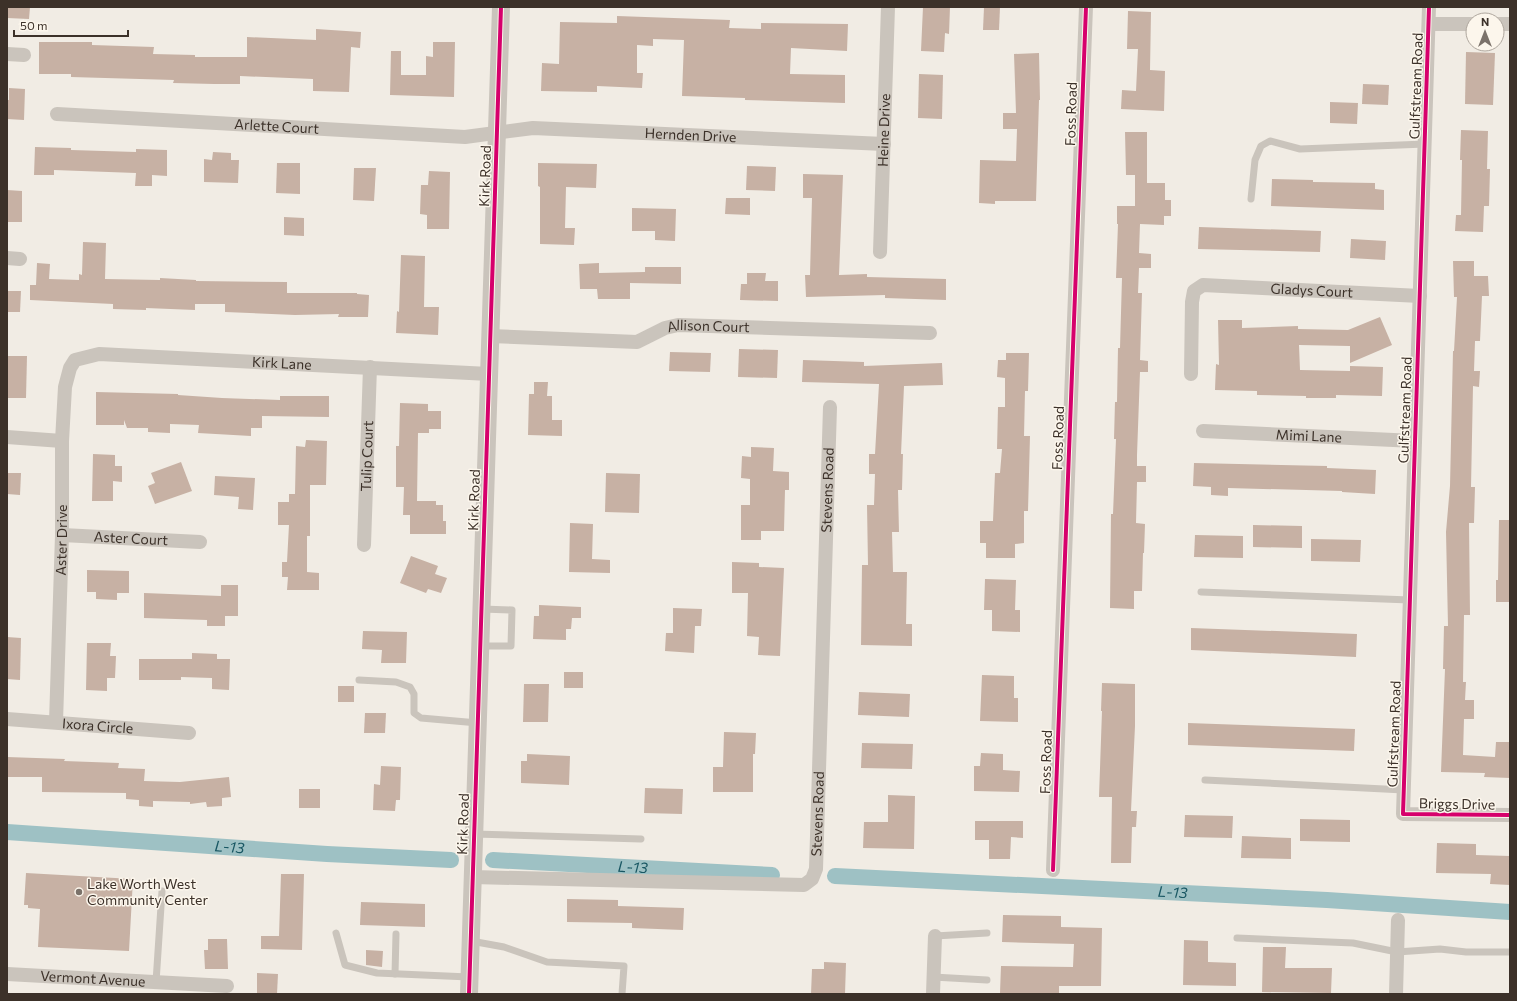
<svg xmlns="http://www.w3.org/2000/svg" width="1517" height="1001" font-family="Commissioner,sans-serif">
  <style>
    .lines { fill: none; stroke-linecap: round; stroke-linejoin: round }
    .canal { stroke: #9ec1c4; stroke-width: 16 }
    .building { fill: #c7b1a4 }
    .service { stroke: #cac4bc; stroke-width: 7 }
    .minor { stroke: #cac4bc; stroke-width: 14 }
    .tertiary { stroke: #cac4bc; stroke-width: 18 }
    .cycleway-casing { stroke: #fcf6ec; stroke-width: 6 }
    .cycleway { stroke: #d6006c; stroke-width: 4 }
    .poi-dot { fill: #7b726a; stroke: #fcf6ec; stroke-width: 1.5 }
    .labels { text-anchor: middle; stroke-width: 3; stroke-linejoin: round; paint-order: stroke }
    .street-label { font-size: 14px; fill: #3c3129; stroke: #fcf6ec }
    .poi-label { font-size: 14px; fill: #3c3129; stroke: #fcf6ec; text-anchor: start }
    .water-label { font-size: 15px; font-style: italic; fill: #195763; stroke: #fcf6ec }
  </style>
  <rect width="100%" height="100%" fill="#f1ece4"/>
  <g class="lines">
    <g class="canal">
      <path id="s1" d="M7,832L327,854L451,860"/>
      <path id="s2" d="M493,860L772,875"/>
      <path id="s3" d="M835,876L1327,900L1510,912"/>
    </g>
  </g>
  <g class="building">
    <polygon points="7,7 30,7 29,19 7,18"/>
    <polygon points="923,7 950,7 949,34 945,33 944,52 921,51"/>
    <polygon points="984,7 1000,7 999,30 983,30"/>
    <polygon points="1128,11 1151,12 1150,70 1165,71 1164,111 1121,109 1122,90 1136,91 1138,49 1127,49"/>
    <polygon points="617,16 730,20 729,28 761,29 761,23 848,24 847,51 791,48 790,74 845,75 845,103 745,100 745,98 682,96 684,40 653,39 653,46 637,45 637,73 643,73 642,88 597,86 597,92 541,91 542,63 559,64 560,22 617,23"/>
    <polygon points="316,29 361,32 360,48 351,47 349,92 313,91 313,79 240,76 240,84 214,84 173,83 174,80 71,77 71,74 39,74 39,42 92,42 92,45 154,47 153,54 195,55 195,57 247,57 247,37 316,40"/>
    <polygon points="433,42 455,42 454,97 390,95 391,51 401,51 401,75 426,75 426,56 433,57"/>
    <polygon points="1466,52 1495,53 1493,105 1465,104"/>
    <polygon points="1039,53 1040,100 1039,100 1036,201 995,201 995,204 979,203 980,160 1016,161 1017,129 1003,129 1003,113 1016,113 1014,54"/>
    <polygon points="919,74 943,75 942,119 918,118"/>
    <polygon points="1363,84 1389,85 1388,105 1362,104"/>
    <polygon points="9,88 25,89 24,120 7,119 7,100 9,100"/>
    <polygon points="1330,102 1358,103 1357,124 1330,123"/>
    <polygon points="1461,130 1488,131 1487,169 1490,169 1489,206 1484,206 1483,232 1455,231 1456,215 1461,215 1462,160 1460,160"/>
    <polygon points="1125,132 1147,132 1147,183 1165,183 1165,200 1171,200 1171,216 1164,216 1164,225 1140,224 1139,253 1151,254 1151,268 1139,268 1138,293 1142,293 1140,360 1148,361 1148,372 1140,372 1137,455 1137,466 1146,466 1146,482 1137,482 1136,523 1145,524 1144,553 1143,553 1142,591 1134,591 1134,609 1110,608 1111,514 1113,514 1116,439 1114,439 1115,402 1117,402 1118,348 1120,348 1122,278 1116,278 1118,224 1117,224 1117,206 1135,206 1135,175 1126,175"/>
    <polygon points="35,147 71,148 71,150 136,152 136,149 167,150 167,176 152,175 152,186 135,186 136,173 54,170 54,175 34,175"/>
    <polygon points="213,152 231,153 231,160 239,160 238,183 204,182 204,159 212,160"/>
    <polygon points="277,163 300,163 300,194 276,193"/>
    <polygon points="538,163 597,164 596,188 566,187 565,228 575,228 574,245 540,244 540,187 538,186"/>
    <polygon points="747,166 776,167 775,191 746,190"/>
    <polygon points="354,168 376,168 374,201 353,200"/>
    <polygon points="429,171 450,172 449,229 427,229 427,215 420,214 421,185 428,185"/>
    <polygon points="803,174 843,175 839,275 867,274 867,277 946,279 946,300 885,298 885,295 806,297 805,275 810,275 812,198 803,198"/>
    <polygon points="1272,179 1313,180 1313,182 1375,183 1375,189 1384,190 1384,210 1271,206"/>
    <polygon points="7,190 22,191 22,222 7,222"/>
    <polygon points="726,198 750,198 750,215 725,214"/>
    <polygon points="632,208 676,209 675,241 655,240 655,231 632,231"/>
    <polygon points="284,217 304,218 304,236 284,235"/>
    <polygon points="1199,227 1321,231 1320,252 1198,249"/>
    <polygon points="1351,239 1386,241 1385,260 1350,258"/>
    <polygon points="83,242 106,243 105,279 160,280 160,278 196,280 196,281 287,282 287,293 357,293 357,294 369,295 368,317 338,317 339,314 295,315 225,312 225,304 195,304 195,310 146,308 146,310 113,309 113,304 30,300 30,285 36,285 37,263 50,264 49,279 79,280 79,274 82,275"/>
    <polygon points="401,255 425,256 424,307 439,307 438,335 396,333 397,311 399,312"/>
    <polygon points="1453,261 1474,261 1474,276 1488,276 1489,296 1482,296 1480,341 1475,341 1474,371 1480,371 1479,387 1473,386 1471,487 1475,487 1474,523 1469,523 1470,615 1464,615 1463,682 1466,682 1465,700 1474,700 1474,719 1464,719 1463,755 1495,757 1496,742 1510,742 1510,778 1484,777 1485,773 1441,772 1445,669 1443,669 1444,626 1448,626 1446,532 1450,486 1453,351 1454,351 1457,297 1454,297"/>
    <polygon points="599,263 599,273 645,272 645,267 681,267 681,284 630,283 630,299 598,299 597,289 580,289 579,264"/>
    <polygon points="747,273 766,273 765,281 778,281 778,301 740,300 741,284 747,284"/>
    <polygon points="7,291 21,291 20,312 7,312"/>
    <polygon points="1380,317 1392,345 1350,363 1350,346 1299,345 1300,370 1350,371 1350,366 1383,367 1382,396 1336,395 1336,398 1306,398 1306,396 1257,395 1257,391 1215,390 1216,364 1219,365 1218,320 1242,320 1242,328 1298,326 1298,329 1348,330"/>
    <polygon points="739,349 778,350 777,378 738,377"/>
    <polygon points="670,352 711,353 710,372 669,371"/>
    <polygon points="1006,353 1029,353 1028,391 1025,391 1024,436 1030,436 1028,511 1024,511 1024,543 1015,544 1015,558 986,558 986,543 980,543 980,521 993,521 995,473 1000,473 1002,449 997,449 998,407 1005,407 1005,378 997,377 998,360 1006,360"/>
    <polygon points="7,356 27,356 26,398 7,398"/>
    <polygon points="803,360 864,362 864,366 942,363 943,385 904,386 901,454 903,454 902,490 898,490 899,532 892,532 893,572 907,572 906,624 912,624 912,646 861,645 862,565 868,565 867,505 874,505 875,474 869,474 869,454 875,454 879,384 802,382"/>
    <polygon points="534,382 548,382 547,396 552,396 552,420 562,420 562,436 528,435 529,394 534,394"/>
    <polygon points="96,392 178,394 178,395 222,398 280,400 280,396 329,396 329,417 262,416 262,428 251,428 251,436 198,433 199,425 170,424 170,433 148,432 148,428 127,428 124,420 124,425 96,425"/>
    <polygon points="400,403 428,404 428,411 441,411 441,429 429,429 429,433 418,433 417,501 436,501 436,505 443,505 443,521 446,521 446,534 410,534 410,515 403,515 404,487 396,487 396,446 399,446"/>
    <polygon points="306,440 327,441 326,485 310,485 310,536 307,536 307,572 319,573 319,590 287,590 288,577 282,577 282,562 287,562 289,525 278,525 278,502 289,502 289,494 295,494 296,446 305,447"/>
    <polygon points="751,447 774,448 773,471 789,472 789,490 785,490 784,531 761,531 761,540 741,540 741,505 750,505 750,479 741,478 742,456 751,457"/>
    <polygon points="93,454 115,455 115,466 122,466 122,482 113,481 113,501 92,501"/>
    <polygon points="181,462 192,491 155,504 148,486 155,483 151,473"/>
    <polygon points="1194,463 1327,466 1327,468 1376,470 1375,494 1342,492 1342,491 1228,488 1228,496 1211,495 1211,487 1193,486"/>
    <polygon points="7,473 21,473 20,495 7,494"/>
    <polygon points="606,473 640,474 639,513 605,512"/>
    <polygon points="215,476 255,478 253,510 238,509 239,497 214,495"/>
    <polygon points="1499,520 1510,520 1510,602 1496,602 1496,580 1498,580"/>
    <polygon points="570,523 593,524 592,559 610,560 610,573 569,572"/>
    <polygon points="1253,525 1302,526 1302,548 1253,547"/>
    <polygon points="1195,535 1243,536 1243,558 1194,557"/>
    <polygon points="1311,539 1361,540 1360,562 1311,561"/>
    <polygon points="411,556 438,566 435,574 447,578 441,593 428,589 426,593 400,583"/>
    <polygon points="732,562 759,563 759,567 784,568 780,656 758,655 759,637 747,636 748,593 732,593"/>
    <polygon points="87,570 129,571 129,593 117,593 117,600 96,599 96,592 87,592"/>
    <polygon points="985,579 1016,580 1015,610 1020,610 1020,632 992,631 992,610 984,610"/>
    <polygon points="221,585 238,585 238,616 225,616 225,626 207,626 207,620 144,618 144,593 221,596"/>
    <polygon points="539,605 581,607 581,618 572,618 571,629 566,629 566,640 533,639 534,616 539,616"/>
    <polygon points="673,608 702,609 701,626 695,626 694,653 665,651 666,633 673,633"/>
    <polygon points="1191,628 1357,634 1356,657 1191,650"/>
    <polygon points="363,631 407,632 406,663 381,663 382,650 362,649"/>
    <polygon points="7,637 21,638 20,680 7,679"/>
    <polygon points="87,643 111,643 110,656 116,656 115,678 107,678 107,691 86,690"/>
    <polygon points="192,653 217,654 217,659 230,659 229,690 212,689 212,678 181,677 181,680 139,680 139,659 192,659"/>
    <rect x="564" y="672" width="19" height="16"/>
    <polygon points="982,675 1014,676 1014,698 1018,698 1018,722 980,721"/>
    <polygon points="1102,683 1135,684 1135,726 1131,811 1137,811 1136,827 1132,827 1131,863 1111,863 1112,797 1099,797 1102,711 1101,711"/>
    <polygon points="524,684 549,684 548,722 523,722"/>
    <rect x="338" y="686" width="16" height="16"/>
    <polygon points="859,692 910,694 909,717 858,715"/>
    <polygon points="365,713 386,713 385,733 364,733"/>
    <polygon points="1188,723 1355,729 1354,751 1188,745"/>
    <polygon points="724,732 756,733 755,754 753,754 753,792 713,792 713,767 723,767"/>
    <polygon points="862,743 913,744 912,769 861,768"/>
    <polygon points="981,753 1003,754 1003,770 1020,771 1019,792 974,791 974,766 980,766"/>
    <polygon points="527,754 570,756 569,785 521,783 521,761 527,761"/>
    <polygon points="7,757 65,759 64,761 119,763 118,768 145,769 144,781 180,782 229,777 231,797 222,798 222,806 207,807 206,802 190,804 190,802 153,801 153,807 139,806 139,800 126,799 126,793 42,792 42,777 7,777"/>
    <polygon points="381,766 401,767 400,800 396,800 395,811 373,810 374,784 380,785"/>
    <polygon points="645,788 683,789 682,814 644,813"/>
    <rect x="299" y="789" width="21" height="19"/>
    <polygon points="888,795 915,796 914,849 863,848 864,822 888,822"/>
    <polygon points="1185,815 1233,816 1232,838 1184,837"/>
    <polygon points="1300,819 1350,820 1350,842 1300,841"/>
    <polygon points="975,821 1023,821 1023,838 1011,837 1010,859 989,859 989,840 975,840"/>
    <polygon points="1242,836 1291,838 1291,859 1241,858"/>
    <polygon points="1437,843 1476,844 1476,855 1510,856 1510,885 1490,884 1491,874 1436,873"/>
    <polygon points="26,873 133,879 129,951 38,947 40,909 28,908 28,905 24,905"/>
    <polygon points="281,874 304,874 302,950 261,949 261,936 279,936"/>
    <polygon points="567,899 618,900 618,906 684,908 683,930 632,928 632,923 567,922"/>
    <polygon points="361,902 425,904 425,927 360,925"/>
    <polygon points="1003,915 1061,916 1061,927 1102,928 1101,986 1059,986 1059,994 1000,993 1001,966 1073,967 1074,944 1002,942"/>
    <polygon points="208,939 227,939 228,969 205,969 204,950 208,950"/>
    <polygon points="1184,940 1208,941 1208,962 1236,963 1236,986 1183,985"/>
    <polygon points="1263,947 1286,947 1285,968 1332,968 1331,993 1262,992"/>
    <polygon points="366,950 383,951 382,967 366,965"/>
    <polygon points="824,962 846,963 845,994 811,994 812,969 824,969"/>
    <polygon points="257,973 278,974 277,994 257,994"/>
  </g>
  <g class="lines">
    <g class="service">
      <polyline points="1251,199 1255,160 1261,146 1270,141 1300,149 1425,144"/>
      <polyline points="1201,592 1410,600"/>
      <polyline points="480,646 511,646 512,610 482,609"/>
      <polyline points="359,680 396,682 410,687 414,694 414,713 421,718 478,723"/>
      <polyline points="1205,780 1404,790"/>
      <polyline points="474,834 641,839"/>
      <polyline points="336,933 345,965 377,973 469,977"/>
      <polyline points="935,936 987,933"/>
      <polyline points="1237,938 1353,943 1397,952 1440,949 1466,952 1510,952"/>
      <polyline points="471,941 504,947 547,962 624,966 622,994"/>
      <polyline points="395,974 396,934"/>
      <polyline points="933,977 987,980"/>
      <polyline points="156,982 162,891"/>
    </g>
    <g class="minor">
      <polyline points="1429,7 1403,814 1510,815"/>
      <polyline points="1429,24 1473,24"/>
      <polyline points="1497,24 1510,24"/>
      <polyline points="7,54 24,55"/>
      <path id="s4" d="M57,114L465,137L533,128L884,144"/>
      <path id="s5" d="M880,252L888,7"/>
      <polyline points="7,258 20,259"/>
      <path id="s6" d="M490,336L637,342L665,328L678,325L930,333"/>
      <path id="s7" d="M1191,374L1192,302L1194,291L1203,285L1420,296"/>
      <path id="s8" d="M1203,431L1415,441"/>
      <polyline points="7,437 62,441"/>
      <path id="s9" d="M62,535L200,542"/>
      <path id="s10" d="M364,545L370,367"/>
      <path id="s11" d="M7,719L189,733"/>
      <path id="s12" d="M56,722L62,535V441L65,387L70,368L75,360L99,354L489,374"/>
      <polyline points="1053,870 1086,7"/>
      <path id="s13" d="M473,877L804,885L812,879L816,869L830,407"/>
      <path id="s14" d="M7,974L227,986"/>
      <polyline points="933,994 935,936"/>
      <polyline points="1396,994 1398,920"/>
    </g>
    <polyline class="tertiary" points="469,994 501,7"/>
    <defs>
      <g id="cycleway">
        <polyline points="1429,7 1403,814 1510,815"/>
        <polyline points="1053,870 1086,7"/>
        <polyline points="469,994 501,7"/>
      </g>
    </defs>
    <use href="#cycleway" class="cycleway-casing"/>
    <use href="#cycleway" class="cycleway"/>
  </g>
  <circle class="poi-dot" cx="79" cy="892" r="4"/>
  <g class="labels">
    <g class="street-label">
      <text transform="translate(1416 86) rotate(-88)" y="5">Gulfstream Road</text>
      <text transform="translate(1071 114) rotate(-88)" y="5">Foss Road</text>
      <text dy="5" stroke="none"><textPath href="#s4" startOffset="220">Arlette Court</textPath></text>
      <text dy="5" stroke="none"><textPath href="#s5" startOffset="122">Heine Drive</textPath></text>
      <text dy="5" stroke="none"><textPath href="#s4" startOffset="635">Hernden Drive</textPath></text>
      <text transform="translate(485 176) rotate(-88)" y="5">Kirk Road</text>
      <text dy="5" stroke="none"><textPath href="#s7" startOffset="203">Gladys Court</textPath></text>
      <text dy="5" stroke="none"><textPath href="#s6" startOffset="222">Allison Court</textPath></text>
      <text dy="5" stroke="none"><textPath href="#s12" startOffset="572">Kirk Lane</textPath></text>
      <text transform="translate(1405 410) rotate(-88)" y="5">Gulfstream Road</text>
      <text dy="5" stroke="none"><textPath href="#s8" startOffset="106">Mimi Lane</textPath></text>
      <text transform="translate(1058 438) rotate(-88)" y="5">Foss Road</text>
      <text dy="5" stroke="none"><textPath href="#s10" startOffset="89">Tulip Court</textPath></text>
      <text dy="5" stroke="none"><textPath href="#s13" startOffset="731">Stevens Road</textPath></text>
      <text transform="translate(474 500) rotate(-88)" y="5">Kirk Road</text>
      <text dy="5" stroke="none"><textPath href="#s9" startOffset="69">Aster Court</textPath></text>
      <text dy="5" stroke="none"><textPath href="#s12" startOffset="182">Aster Drive</textPath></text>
      <text dy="5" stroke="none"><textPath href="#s11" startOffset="91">Ixora Circle</textPath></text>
      <text transform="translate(1394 734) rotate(-88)" y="5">Gulfstream Road</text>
      <text transform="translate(1046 762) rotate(-88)" y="5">Foss Road</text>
      <text transform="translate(1457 804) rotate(1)" y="5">Briggs Drive</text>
      <text dy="5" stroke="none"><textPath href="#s13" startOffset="407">Stevens Road</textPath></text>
      <text transform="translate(463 824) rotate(-88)" y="5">Kirk Road</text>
      <text dy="5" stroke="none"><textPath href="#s14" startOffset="86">Vermont Avenue</textPath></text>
    </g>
    <g class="poi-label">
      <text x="87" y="889">Lake Worth West<tspan x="87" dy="16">Community Center</tspan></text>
    </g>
    <g class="water-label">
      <text dy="5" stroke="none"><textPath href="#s1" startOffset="223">L-13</textPath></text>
      <text dy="5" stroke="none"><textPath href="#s2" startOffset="140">L-13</textPath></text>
      <text dy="5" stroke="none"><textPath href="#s3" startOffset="338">L-13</textPath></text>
    </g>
  </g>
  <rect width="1517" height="1001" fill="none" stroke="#3c3129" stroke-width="16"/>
  <g transform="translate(1485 32)"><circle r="19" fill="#fcf6ec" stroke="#afa79e"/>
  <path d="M0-3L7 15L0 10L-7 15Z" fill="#7b726a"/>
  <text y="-6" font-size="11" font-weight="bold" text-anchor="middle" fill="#3c3129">N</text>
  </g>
  <path d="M14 30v6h114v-6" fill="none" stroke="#3c3129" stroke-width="2"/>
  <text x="20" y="30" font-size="12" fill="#3c3129" stroke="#fcf6ec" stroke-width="3" paint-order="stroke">50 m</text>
</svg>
